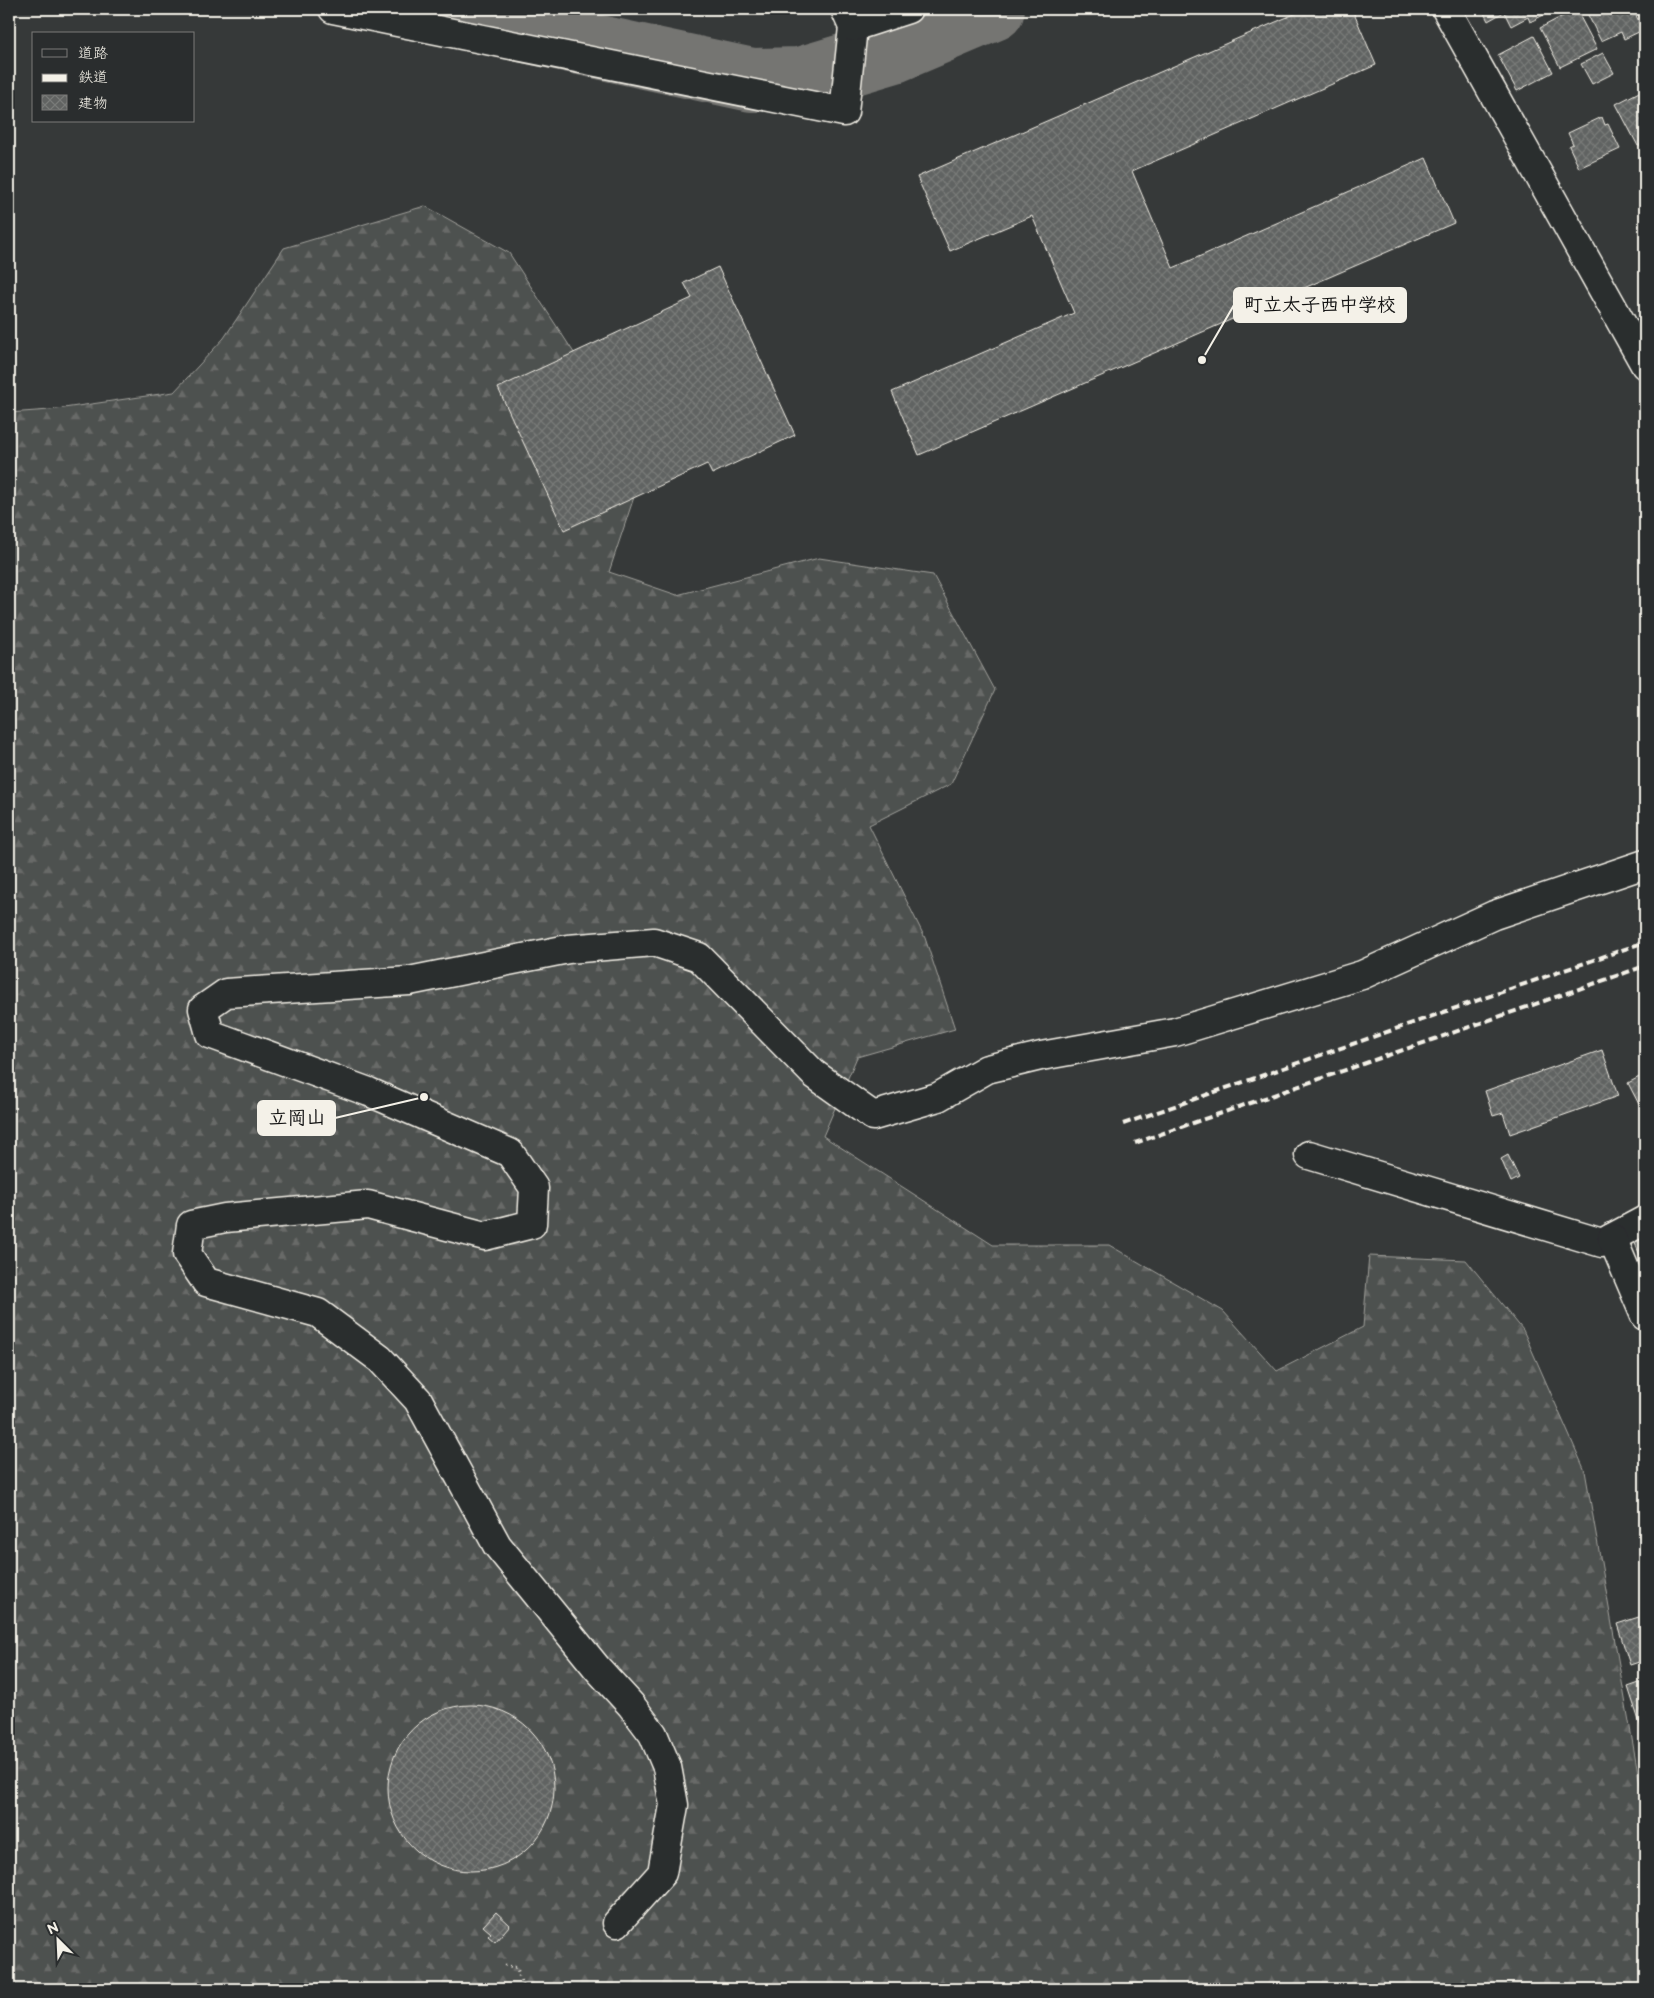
<svg xmlns="http://www.w3.org/2000/svg" width="1654" height="1998" font-family="'Balsamiq Sans','Klee One',sans-serif">
  <style>
    .forest { fill: url(#forest-firs); stroke: #a1a19c }
    .lines { fill: none; stroke-linecap: round; stroke-linejoin: round }
    .river { stroke: #757572; stroke-width: 64 }
    .building { fill: url(#building-cross-hatch); stroke: #f4f1e8 }
    .minor-casing { stroke: #f4f1e8; stroke-width: 31 }
    .path { stroke: #f4f1e8; stroke-width: 3; stroke-dasharray: 1 4; stroke-linecap: butt }
    .minor { stroke: #2a2d2e; stroke-width: 28 }
    .rail { stroke: #f4f1e8; stroke-width: 4; stroke-dasharray: 8 4; stroke-linecap: butt }
    .leader { fill: none; stroke: #f4f1e8; stroke-width: 2 }
    .callout-dot { fill: #f4f1e8; stroke: #2a2d2e; stroke-width: 2 }
    .callout { fill: #f4f1e8; stroke: #f4f1e8; stroke-width: 2 }
    .callout-label { font-size: 19px; text-anchor: middle; font-weight: bold; fill: #111 }
  </style>
  <defs>
    <pattern id="forest-firs" width="22" height="20" patternUnits="userSpaceOnUse" patternTransform="scale(1.25)"><rect width="22" height="20" fill="#4e514f"/><path d="M5 1l3.5 6h-7zM16 11l3.5 6h-7z" fill="#686a68"/></pattern>
    <pattern id="building-cross-hatch" width="8" height="8" patternUnits="userSpaceOnUse" patternTransform="scale(1.25)"><rect width="8" height="8" fill="#616362"/><path d="M0 0l8 8M0 8l8-8" fill="none" stroke="#787a78"/></pattern>
  </defs>
  <rect width="100%" height="100%" fill="#363939"/>
  <filter id="ink" filterUnits="userSpaceOnUse"><feTurbulence type="fractalNoise" baseFrequency=".02" numOctaves="2"/><feDisplacementMap in="SourceGraphic" scale="10" xChannelSelector="R" yChannelSelector="G"/><feConvolveMatrix kernelMatrix="1 2 1 2 8 2 1 2 1" color-interpolation-filters="sRGB"/></filter>
  <g filter="url(#ink)">
    <polygon class="forest" points="425,206 509,253 578,359 636,491 609,572 677,595 819,558 933,575 995,690 951,784 869,825 925,938 955,1029 857,1057 823,1136 993,1245 1109,1245 1223,1311 1277,1371 1363,1327 1369,1256 1466,1260 1523,1330 1585,1471 1645,1813 1645,1989 9,1989 9,413 50,410 174,392 224,338 284,248"/>
    <g class="lines">
      <polyline class="river" points="423,9 752,80 800,79 894,51 993,9"/>
    </g>
    <g class="building">
      <polygon points="1306,9 1352,9 1376,65 1132,171 1173,268 1426,158 1454,223 919,455 892,392 1074,313 1032,216 950,251 917,177"/>
      <polygon points="1482,9 1555,9 1530,22 1528,17 1511,26 1504,12 1488,21"/>
      <polygon points="1576,9 1597,49 1560,67 1540,28"/>
      <polygon points="1585,9 1633,9 1643,30 1624,39 1621,32 1601,41"/>
      <polygon points="1638,9 1645,9 1645,24"/>
      <polygon points="1534,36 1553,72 1517,91 1498,55"/>
      <polygon points="1603,53 1614,73 1592,84 1581,64"/>
      <polygon points="1645,89 1645,142 1638,146 1616,104"/>
      <polygon points="1602,117 1605,125 1608,124 1620,149 1579,168 1569,146 1573,144 1568,133"/>
      <polygon points="718,267 795,435 712,474 707,464 564,530 498,388 692,298 684,283"/>
      <polygon points="1602,1050 1618,1096 1510,1134 1503,1113 1493,1116 1485,1091"/>
      <polygon points="1645,1074 1645,1116 1628,1083"/>
      <polygon points="1508,1155 1519,1178 1511,1182 1501,1159"/>
      <polygon points="1645,1233 1645,1268 1633,1238"/>
      <polygon points="1645,1615 1645,1660 1630,1665 1617,1624"/>
      <polygon points="1645,1681 1645,1732 1643,1733 1628,1687"/>
      <circle cx="471" cy="1788" r="83"/>
      <polygon points="496,1912 510,1925 495,1942 488,1936 491,1933 483,1926"/>
    </g>
    <g class="lines">
      <defs>
        <g id="minor">
          <polyline points="333,9 844,112 853,27 845,9"/>
          <polyline points="1446,9 1645,365"/>
          <polyline points="853,27 908,9"/>
          <polyline points="1309,1155 1602,1243 1645,1220"/>
          <polyline points="1612,1238 1645,1316"/>
          <polyline points="617,1923 662,1873 674,1805 667,1767 653,1734 631,1705 597,1668 497,1545 418,1400 380,1359 318,1313 206,1282 187,1254 191,1225 225,1218 368,1205 485,1236 532,1224 534,1188 510,1153 369,1092 210,1034 203,1009 226,993 409,981 568,949 654,942 699,957 814,1074 873,1116 938,1097 987,1069 1041,1056 1175,1032 1362,975 1494,915 1645,864"/>
        </g>
      </defs>
      <use href="#minor" class="minor-casing"/>
      <polyline class="path" points="505,1965 517,1968 523,1989"/>
      <use href="#minor" class="minor"/>
      <g class="rail">
        <polyline points="1123,1124 1645,942"/>
        <polyline points="1135,1143 1645,966"/>
      </g>
    </g>
  </g>
  <path class="leader" d="M1202 360L1234 305M424 1097L335 1118"/>
  <g class="callout-dot">
    <circle cx="1202" cy="360" r="5"/>
    <circle cx="424" cy="1097" r="5"/>
  </g>
  <g class="callout">
    <rect x="1234" y="288" width="172" height="34" rx="5"/>
    <rect x="258" y="1101" width="77" height="34" rx="5"/>
  </g>
  <g class="callout-label">
    <text x="1320" y="311">町立太子西中学校</text>
    <text x="297" y="1124">立岡山</text>
  </g>
  <rect width="1654" height="1998" fill="none" stroke="#2a2d2e" stroke-width="30"/>
  <rect x="15" y="15" width="1624" height="1968" fill="none" stroke="#f4f1e8" stroke-width="2" filter="url(#ink)"/>
  <rect x="32" y="32" width="162" height="90" fill="#2a2d2e" stroke="#7b7b78"/>
  <rect x="42" y="49" width="25" height="8" fill="#2a2d2e" stroke="#7b7b78"/>
  <text x="78" y="58" font-size="15" fill="#f4f1e8">道路</text>
  <rect x="42" y="74" width="25" height="8" fill="#f4f1e8" stroke="#7b7b78"/>
  <text x="78" y="82" font-size="15" fill="#f4f1e8">鉄道</text>
  <rect x="42" y="95" width="25" height="15" fill="url(#building-cross-hatch)" stroke="#7b7b78"/>
  <text x="78" y="108" font-size="15" fill="#f4f1e8">建物</text>
  <g transform="translate(58 1940) rotate(336)" stroke="#2a2d2e" stroke-width="4" paint-order="stroke">
  <path d="M0-4L9 19L0 12L-9 19Z" fill="#f4f1e8"/>
  <text y="-8" font-size="14" font-weight="bold" text-anchor="middle" fill="#f4f1e8">N</text>
  </g>
</svg>
